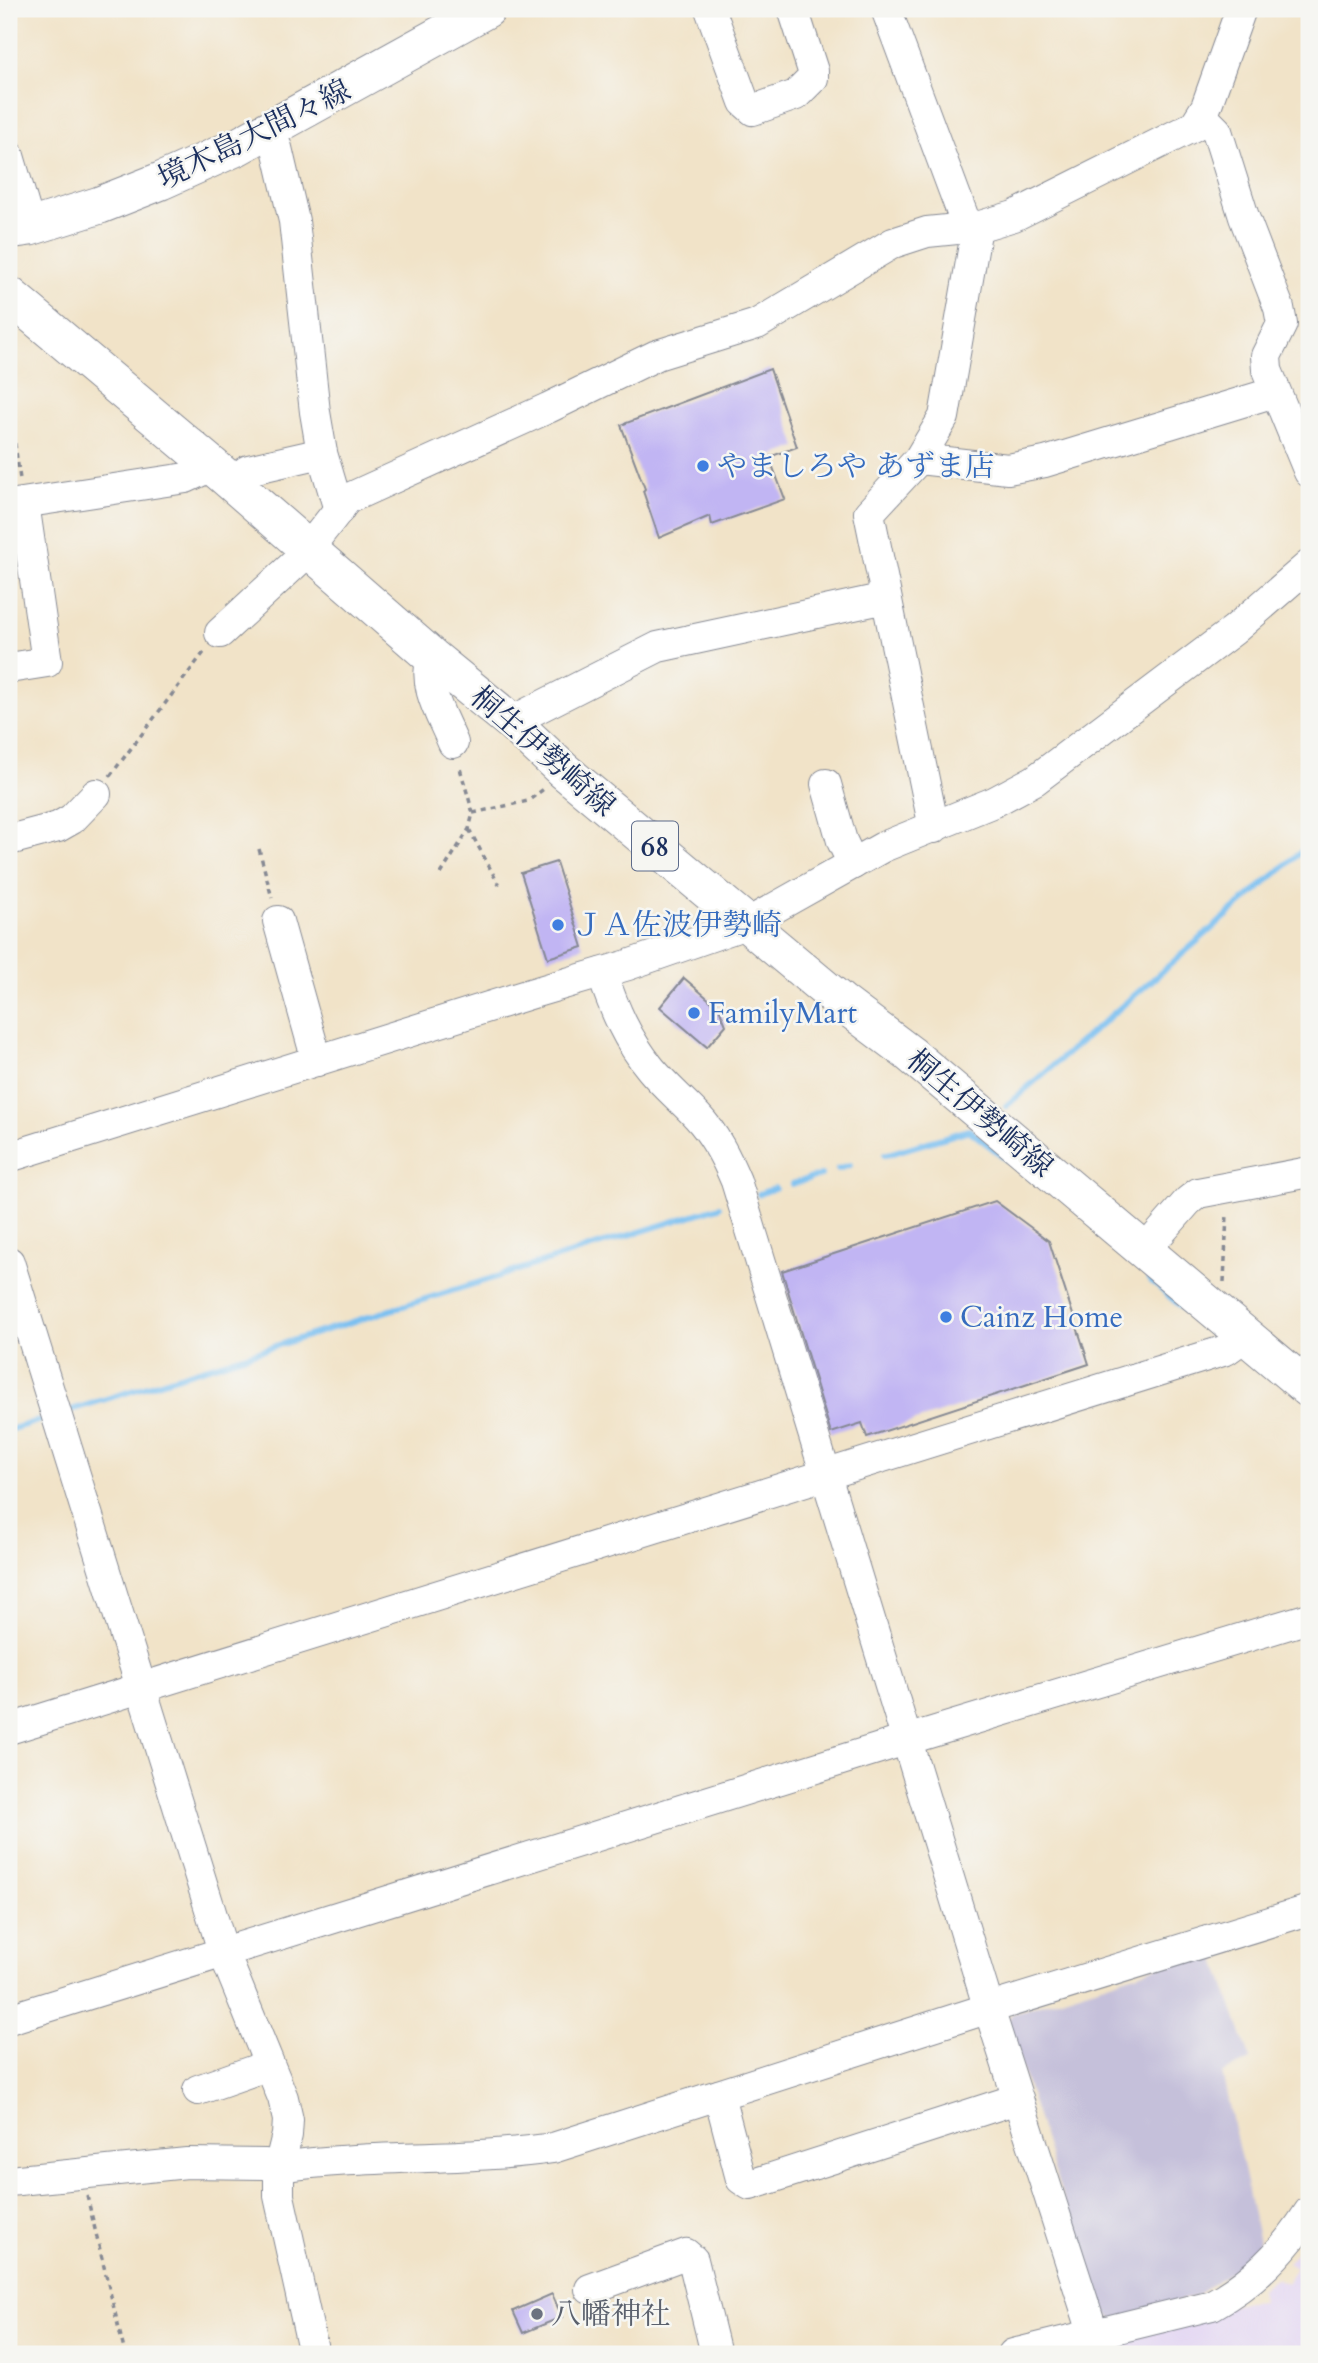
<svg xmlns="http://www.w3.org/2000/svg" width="1318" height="2363" font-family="Cardo,'Noto Serif JP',serif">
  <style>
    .built { fill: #e2d4f3 }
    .industrial { fill: #c5c0da }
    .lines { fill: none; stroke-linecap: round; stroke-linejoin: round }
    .stream { stroke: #7ac0f1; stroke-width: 6 }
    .building { fill: #c1b5f3 }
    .minor-casing { stroke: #868993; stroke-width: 32 }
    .major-casing { stroke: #868993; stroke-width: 39 }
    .path { stroke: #868993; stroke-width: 3.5; stroke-dasharray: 5 5; stroke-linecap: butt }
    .minor { stroke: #fff; stroke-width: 30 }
    .major { stroke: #fff; stroke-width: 37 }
    .shop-dot { fill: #3f7fe0; stroke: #f6f6f2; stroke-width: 2.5 }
    .worship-dot { fill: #6b7280; stroke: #f6f6f2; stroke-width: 2.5 }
    .labels { text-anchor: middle; stroke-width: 5; stroke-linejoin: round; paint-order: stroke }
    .shield { fill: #f6f6f2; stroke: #5d6b8a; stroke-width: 2 }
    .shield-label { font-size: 28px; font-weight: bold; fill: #1b2f5e }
    .street-label { font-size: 30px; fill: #1b2f5e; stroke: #f6f6f2 }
    .shop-label { font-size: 30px; fill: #366cbe; stroke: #f6f6f2; text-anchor: start }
    .worship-label { font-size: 30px; fill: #5b616d; stroke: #f6f6f2; text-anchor: start }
  </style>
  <rect width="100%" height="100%" fill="#f6f6f2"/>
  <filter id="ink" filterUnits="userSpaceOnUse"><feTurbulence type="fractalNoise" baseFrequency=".0143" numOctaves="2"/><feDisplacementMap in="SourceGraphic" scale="14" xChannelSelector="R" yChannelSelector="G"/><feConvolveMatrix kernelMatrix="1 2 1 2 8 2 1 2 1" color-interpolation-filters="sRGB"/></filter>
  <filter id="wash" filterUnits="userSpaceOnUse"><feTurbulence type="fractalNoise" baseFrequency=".00686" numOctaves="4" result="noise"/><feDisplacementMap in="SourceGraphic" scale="28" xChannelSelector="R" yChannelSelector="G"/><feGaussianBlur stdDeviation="1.57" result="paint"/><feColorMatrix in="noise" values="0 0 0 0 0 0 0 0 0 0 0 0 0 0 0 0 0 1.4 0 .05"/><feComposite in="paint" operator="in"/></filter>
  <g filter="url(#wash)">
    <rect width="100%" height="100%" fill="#f1e3c8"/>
    <polygon class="built" points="1309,2234 1309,2354 1108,2354 1112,2341 1239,2303 1262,2301 1260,2289 1275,2278 1286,2283 1296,2268 1288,2263"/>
    <polygon class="industrial" points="1212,1949 1251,2060 1222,2073 1261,2251 1195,2296 1117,2321 1099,2311 1007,2022 1012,2014"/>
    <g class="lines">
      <g class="stream">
        <polyline points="1006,1106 1309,845"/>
        <polyline points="885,1155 969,1130 1007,1159"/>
        <polyline points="838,1169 850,1165"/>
        <polyline points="792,1184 821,1175"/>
        <polyline points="759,1194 775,1188"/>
        <polyline points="1149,1279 1216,1336"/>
        <polyline points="71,1410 719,1207"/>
        <polyline points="9,1430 41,1420"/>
      </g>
    </g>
    <g id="blocks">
      <g class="building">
        <polygon points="770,369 797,447 769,457 785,499 712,525 710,516 659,538 643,491 645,489 621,425"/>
        <polygon points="556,862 583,947 548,958 521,873"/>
        <polygon points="684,978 719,1008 726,1025 707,1047 660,1007"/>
        <polygon points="995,1201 1049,1241 1089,1364 867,1437 862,1423 831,1433 782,1271"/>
        <polygon points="552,2294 562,2317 523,2333 513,2311"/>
      </g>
    </g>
  </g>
  <g filter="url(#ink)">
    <use href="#blocks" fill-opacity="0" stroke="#868993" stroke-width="2"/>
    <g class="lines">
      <defs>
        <g id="minor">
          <polyline points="710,9 744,102 753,110 796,95 813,78 813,71 793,9"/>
          <polyline points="886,9 965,221 977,227 944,417 919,459 869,513 934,828"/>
          <polyline points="1202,116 1217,131 1244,217 1279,308 1282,324 1266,356 1267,370 1309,472"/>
          <polyline points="269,131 277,148 294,221 315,412 322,453 339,510"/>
          <polyline points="9,156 30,227"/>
          <polyline points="919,459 1008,469 1045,462 1275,392"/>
          <polyline points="231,482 248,470 322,453"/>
          <polyline points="9,505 186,478 199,472 208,463"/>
          <polyline points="220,633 300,559 347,499 548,408 657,355 757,324 893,243 927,232 977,227 1014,216 1194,126 1206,107 1241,9"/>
          <path d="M432,657C422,686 442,716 453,743"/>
          <polyline points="9,668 47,662 24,503"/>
          <polyline points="514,724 526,714 658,647 886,598"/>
          <polyline points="826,784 842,841 853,864"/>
          <polyline points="9,840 58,827 72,819 96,794"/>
          <polyline points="278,921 317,1061"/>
          <path d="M602,973C614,1009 627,1040 651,1069C665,1086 682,1100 697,1116C715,1135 726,1157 736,1181L989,2009L1100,2354"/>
          <polyline points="9,1157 533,993 628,965 746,924 883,847 994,802 1035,780 1234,630 1309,565"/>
          <polyline points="1145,1250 1188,1201 1198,1193 1309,1172"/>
          <polyline points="9,1262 223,1951 283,2098 288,2120 287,2135 279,2167 279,2196 314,2354"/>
          <polyline points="9,1729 1226,1350 1247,1335"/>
          <polyline points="9,2019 896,1743 1309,1618"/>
          <polyline points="198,2090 269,2065"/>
          <polyline points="719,2095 741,2179 750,2185 1017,2099"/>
          <path d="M9,2181L187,2163L265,2164L279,2167C370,2154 463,2161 553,2148L980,2011L1309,1910"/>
          <polyline points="590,2289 686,2254 693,2260 716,2354"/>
          <path d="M1013,2354L1212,2305C1252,2283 1285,2250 1309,2212"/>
        </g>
        <g id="major">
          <polyline points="9,230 30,227 100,205 161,181 237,147 487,9"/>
          <polyline points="9,295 222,474 432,657 514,724 563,770 841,1002 910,1054 1309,1389"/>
        </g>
      </defs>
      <use href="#minor" class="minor-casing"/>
      <use href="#major" class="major-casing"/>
      <g class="path">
        <path d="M16,334C4,384 13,429 20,479"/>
        <polyline points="110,776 205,651"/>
        <polyline points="473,813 528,801 545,788"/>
        <polyline points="469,829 499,885"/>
        <polyline points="259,849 272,898"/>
        <polyline points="441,874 469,829 473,813 459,765"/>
        <polyline points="1224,1282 1227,1213"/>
        <polyline points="87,2196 125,2354"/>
      </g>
      <use href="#minor" class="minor"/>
      <use href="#major" class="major"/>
    </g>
  </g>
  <g class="shop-dot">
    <circle cx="703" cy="466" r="7"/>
    <circle cx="558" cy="925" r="7"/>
    <circle cx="694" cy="1013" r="7"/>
    <circle cx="946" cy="1317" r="7"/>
  </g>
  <circle class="worship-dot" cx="537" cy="2314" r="7"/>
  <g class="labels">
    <rect class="shield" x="632" y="821.5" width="46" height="49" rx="5"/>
    <g class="shield-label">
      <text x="655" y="856">68</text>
    </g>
    <g class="street-label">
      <text transform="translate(254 134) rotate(-26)" y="10">境木島大間々線</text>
      <text transform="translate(543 751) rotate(41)" y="10">桐生伊勢崎線</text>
      <text transform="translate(980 1113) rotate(40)" y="10">桐生伊勢崎線</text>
    </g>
    <g class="shop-label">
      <text x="717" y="476">やましろや あずま店</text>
      <text x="572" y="935">ＪＡ佐波伊勢崎</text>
      <text x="708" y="1023">FamilyMart</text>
      <text x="960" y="1327">Cainz Home</text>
    </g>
    <g class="worship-label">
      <text x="551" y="2324">八幡神社</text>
    </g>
  </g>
  <rect width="1318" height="2363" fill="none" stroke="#f6f6f2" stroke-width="35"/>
</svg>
